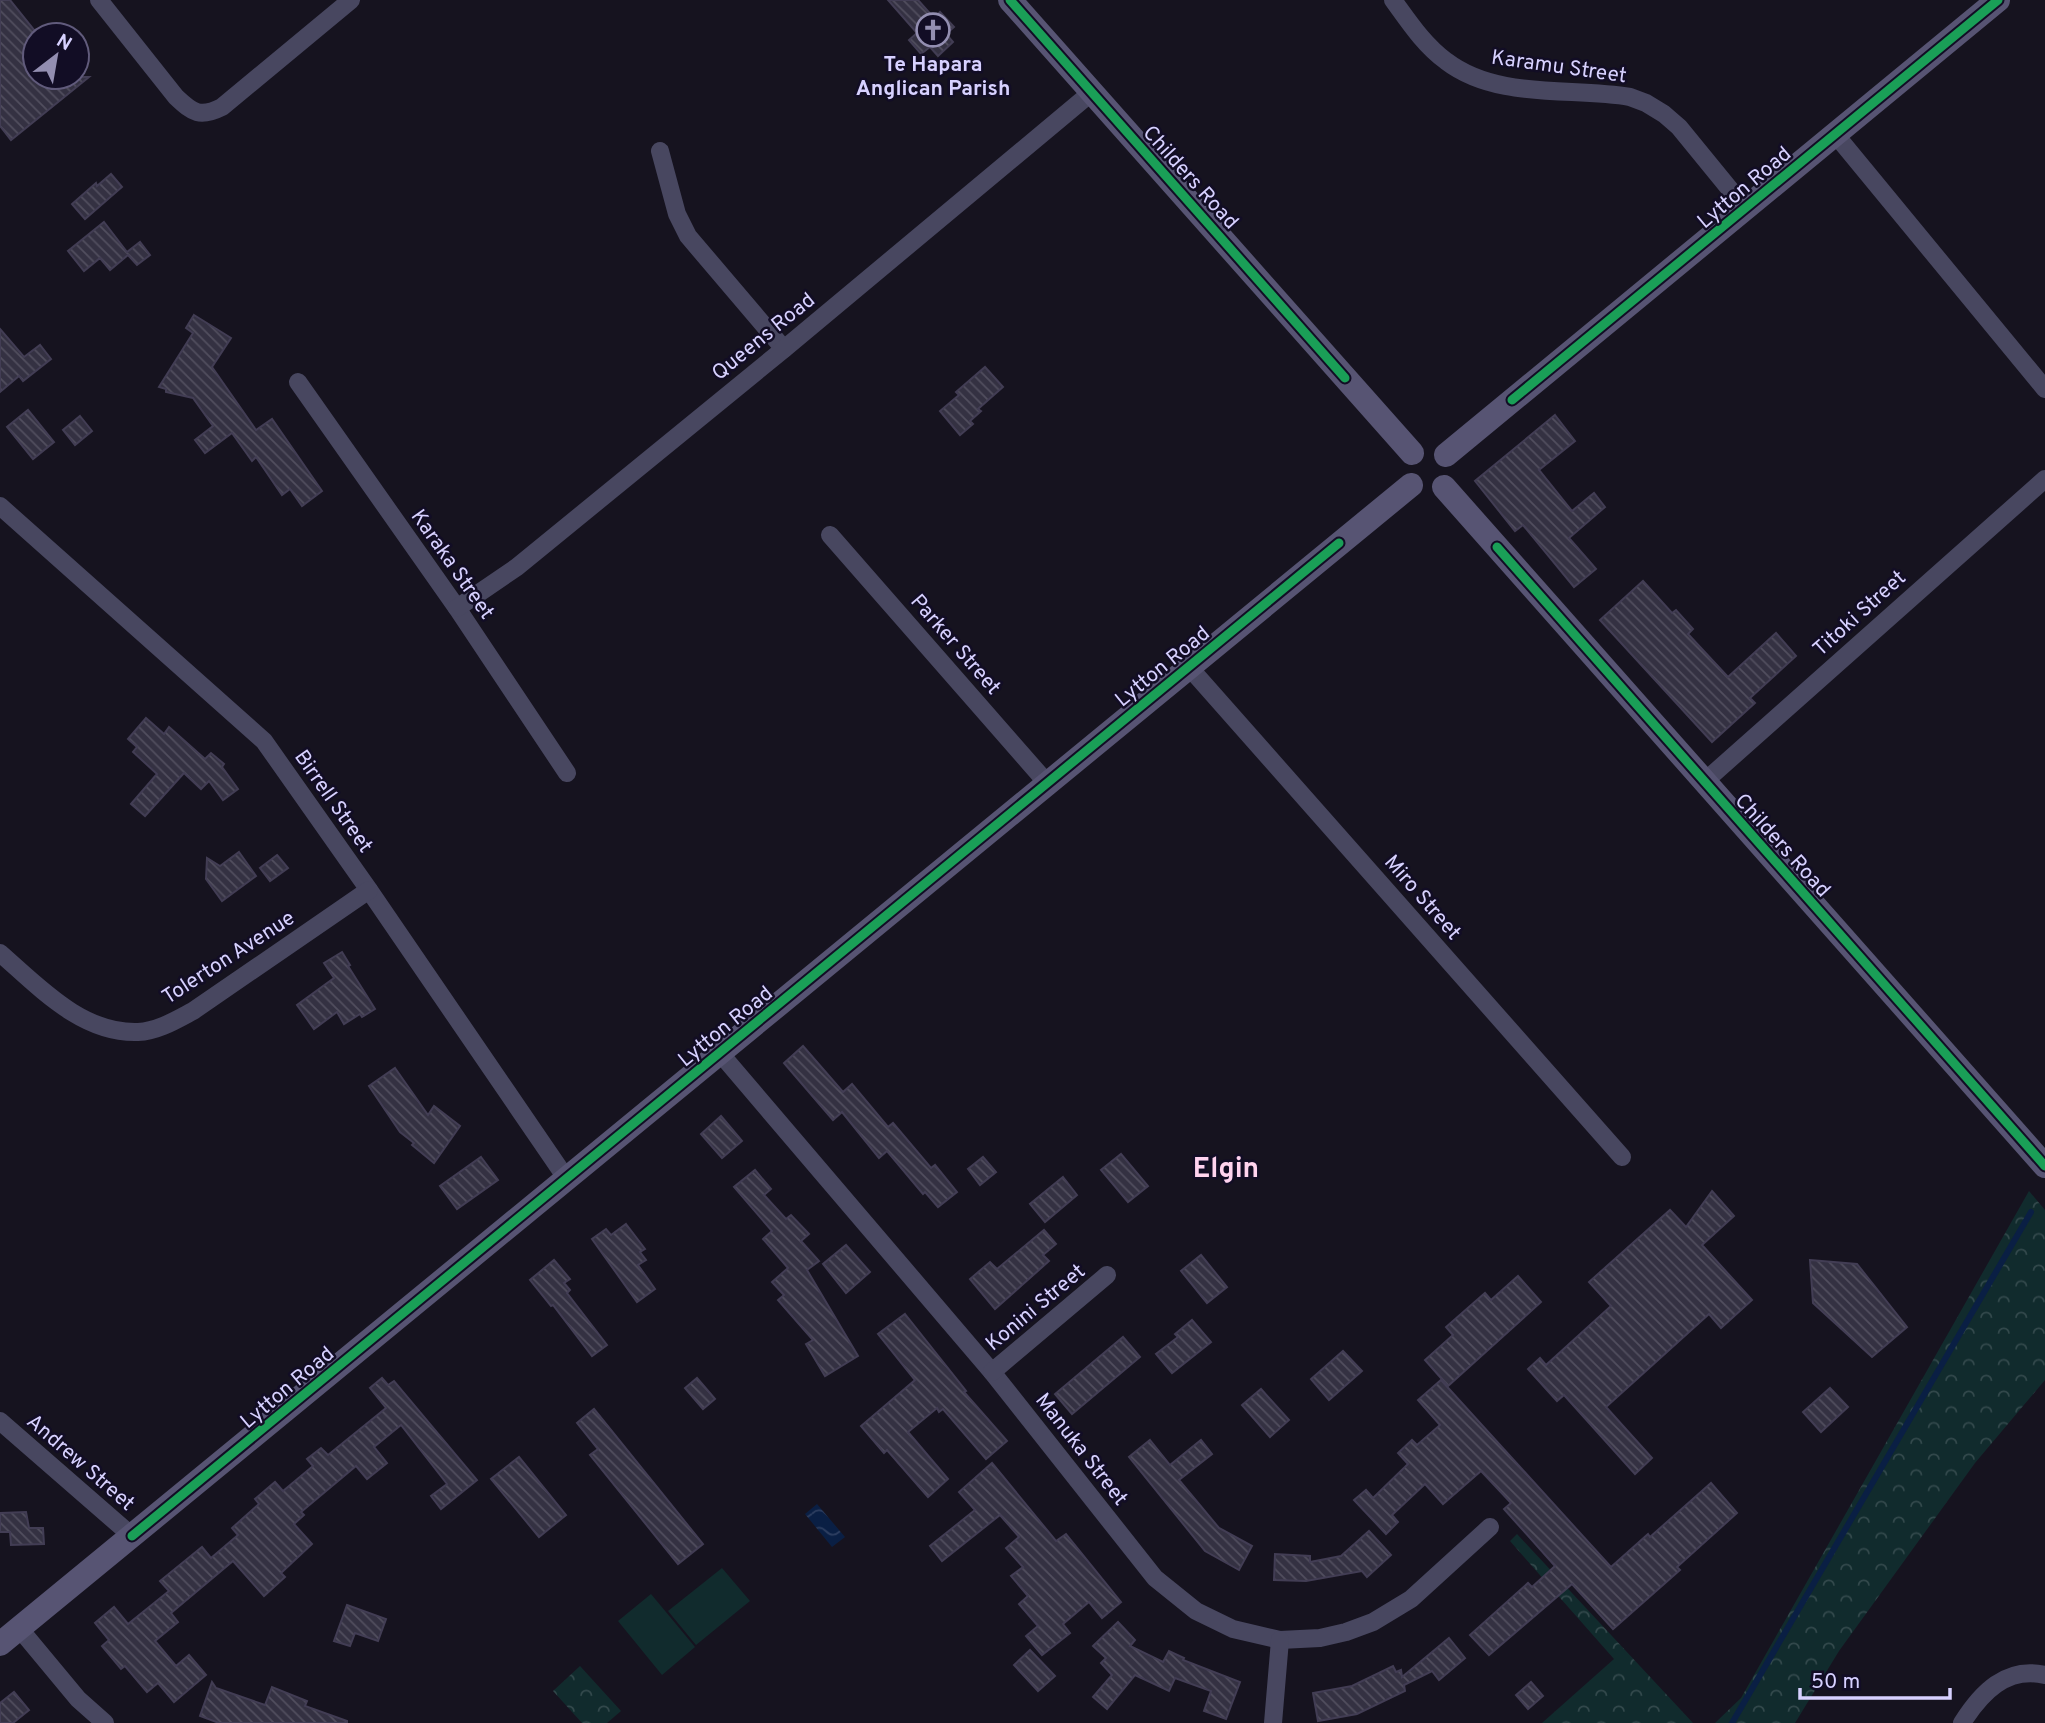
<svg xmlns="http://www.w3.org/2000/svg" width="2045" height="1723" font-family="Overpass,sans-serif">
  <style>
    .forest { fill: url(#forest-crowns) }
    .garden { fill: #112b2d }
    .water { fill: url(#water-waves) }
    .lines { fill: none; stroke-linecap: round; stroke-linejoin: round }
    .stream { stroke: #0a1f44; stroke-width: 6 }
    .building { fill: url(#building-back-hatch); stroke: #423d54; stroke-width: 2 }
    .street { stroke: #484760; stroke-width: 18 }
    .secondary { stroke: #575473; stroke-width: 24 }
    .cycleway-casing { stroke: #120d25; stroke-width: 13 }
    .cycleway { stroke: #1a9f57; stroke-width: 9 }
    .labels { text-anchor: middle; stroke-width: 5; stroke-linejoin: round; paint-order: stroke }
    .poi-label { font-size: 21px; font-weight: bold; fill: #d7d1ff; stroke: #120d25 }
    .street-label { font-size: 21px; fill: #d7d1ff; stroke: #120d25 }
    .district-label { font-size: 28px; font-weight: bold; fill: #ffd3ef; stroke: #120d25 }
  </style>
  <defs>
    <pattern id="forest-crowns" width="20" height="18" patternUnits="userSpaceOnUse" patternTransform="scale(1.75)"><rect width="20" height="18" fill="#112b2d"/><path d="M2 6a3 3 0 1 1 6 0M12 15a3 3 0 1 1 6 0" fill="none" stroke="#33494c"/></pattern>
    <pattern id="water-waves" width="16" height="10" patternUnits="userSpaceOnUse" patternTransform="scale(1.75)"><rect width="16" height="10" fill="#0a1f44"/><path d="M0 5q4-4 8 0t8 0" fill="none" stroke="#2d3e60"/></pattern>
    <pattern id="building-back-hatch" width="6" height="6" patternUnits="userSpaceOnUse" patternTransform="scale(1.75)"><rect width="6" height="6" fill="#343142"/><path d="M-1 5l2 2M0 0l6 6M5-1l2 2" fill="none" stroke="#514e5e"/></pattern>
  </defs>
  <rect width="100%" height="100%" fill="#16131f"/>
  <g class="forest">
    <polygon points="2029,1191 2045,1210 2045,1380 1975,1463 1839,1651 1795,1723 1715,1723 1741,1698"/>
    <polygon points="1517,1534 1693,1723 1542,1723 1614,1659 1510,1541"/>
    <polygon points="580,1666 621,1711 607,1723 582,1723 553,1691"/>
  </g>
  <g class="garden">
    <polygon points="722,1568 750,1601 696,1645 668,1611"/>
    <polygon points="651,1594 695,1647 662,1675 618,1621"/>
  </g>
  <polygon class="water" points="817,1504 845,1537 832,1547 805,1514"/>
  <g class="lines">
    <polyline class="stream" points="1732,1723 2031,1212"/>
  </g>
  <g class="building">
    <polygon points="0,0 10,0 35,31 35,77 89,77 11,140 0,126"/>
    <polygon points="888,0 918,0 934,18 940,12 954,27 946,34 953,42 938,56 930,47 921,54 909,40 917,33"/>
    <polygon points="111,174 122,187 85,219 72,204 96,183 97,186"/>
    <polygon points="104,222 127,252 140,242 150,255 137,265 128,255 110,270 100,258 84,271 68,251"/>
    <polygon points="194,315 231,338 212,367 256,430 272,419 322,491 302,506 290,489 282,495 256,457 252,461 232,433 205,453 195,440 213,426 193,398 166,392 166,389 159,387 193,333 186,328"/>
    <polygon points="0,329 24,357 40,345 51,359 23,381 19,376 0,392"/>
    <polygon points="985,367 1003,387 978,409 981,411 970,421 973,424 960,435 940,411 959,395 956,392"/>
    <polygon points="28,410 54,442 33,459 7,427"/>
    <polygon points="1555,415 1575,441 1539,470 1572,511 1594,493 1605,507 1569,538 1596,569 1574,587 1523,525 1515,531 1475,481"/>
    <polygon points="80,416 92,431 75,445 63,430"/>
    <polygon points="1643,581 1672,613 1676,610 1693,629 1688,634 1728,677 1776,633 1796,656 1750,698 1755,703 1712,742 1600,620"/>
    <polygon points="146,718 164,734 169,727 205,759 211,753 224,764 222,767 238,789 223,800 209,781 201,789 184,773 145,816 131,804 157,774 133,752 137,747 128,739"/>
    <polygon points="239,852 256,876 222,901 206,879 207,858 220,866"/>
    <polygon points="277,855 288,868 270,881 260,868"/>
    <polygon points="342,952 350,965 348,966 375,1009 362,1017 360,1014 344,1024 337,1012 314,1029 297,1005 334,978 324,963"/>
    <polygon points="803,1046 843,1092 852,1084 888,1127 893,1123 931,1168 935,1165 957,1192 938,1207 925,1192 923,1194 887,1151 879,1158 842,1112 833,1120 784,1063"/>
    <polygon points="395,1068 428,1115 434,1106 460,1126 434,1163 412,1145 414,1143 400,1132 369,1086"/>
    <polygon points="721,1116 742,1141 722,1158 701,1134"/>
    <polygon points="1121,1154 1148,1186 1128,1202 1101,1170"/>
    <polygon points="481,1157 498,1180 457,1209 440,1186"/>
    <polygon points="983,1157 996,1172 980,1185 968,1169"/>
    <polygon points="755,1170 771,1189 764,1195 786,1219 791,1215 809,1234 801,1241 819,1261 807,1270 858,1356 825,1376 806,1344 813,1340 778,1300 784,1295 772,1282 788,1268 763,1239 772,1231 734,1187"/>
    <polygon points="1063,1177 1077,1195 1045,1222 1030,1204"/>
    <polygon points="1712,1191 1734,1216 1702,1245 1752,1300 1721,1328 1709,1314 1606,1407 1652,1458 1635,1474 1564,1395 1557,1401 1528,1369 1540,1358 1546,1365 1611,1306 1589,1282 1670,1210 1686,1227"/>
    <polygon points="626,1224 645,1249 640,1252 646,1260 638,1265 655,1289 637,1302 592,1239 606,1229 611,1235"/>
    <polygon points="1044,1230 1056,1244 1043,1255 1049,1261 995,1309 970,1279 990,1262 997,1269"/>
    <polygon points="846,1245 870,1272 846,1293 823,1264"/>
    <polygon points="1201,1255 1227,1287 1207,1303 1181,1271"/>
    <polygon points="554,1260 570,1279 564,1283 570,1290 567,1293 607,1345 592,1356 553,1305 551,1306 530,1280"/>
    <polygon points="1810,1260 1857,1264 1907,1327 1872,1357 1813,1303"/>
    <polygon points="1518,1276 1541,1302 1448,1386 1425,1360 1453,1335 1446,1327 1485,1293 1491,1300"/>
    <polygon points="905,1314 966,1391 964,1392 1007,1441 986,1459 943,1409 939,1412 937,1408 908,1432 948,1479 928,1497 887,1450 884,1453 861,1426 915,1380 878,1334"/>
    <polygon points="1192,1320 1211,1342 1172,1373 1156,1354 1178,1337 1175,1334"/>
    <polygon points="1123,1337 1140,1357 1072,1414 1055,1394"/>
    <polygon points="1343,1351 1362,1371 1329,1400 1311,1379"/>
    <polygon points="382,1378 388,1385 394,1381 477,1480 441,1509 431,1496 447,1484 401,1425 374,1447 387,1463 367,1479 356,1466 301,1512 304,1515 294,1524 312,1544 281,1573 285,1577 264,1596 233,1561 171,1613 178,1622 155,1641 176,1666 189,1655 206,1675 174,1702 158,1683 147,1692 125,1666 121,1669 102,1646 109,1640 95,1623 114,1607 128,1624 169,1591 160,1581 202,1547 211,1558 238,1535 232,1528 259,1504 255,1499 275,1482 283,1491 313,1466 307,1459 321,1448 328,1455 386,1408 370,1388"/>
    <polygon points="697,1378 715,1399 703,1409 685,1388"/>
    <polygon points="1441,1380 1611,1567 1648,1534 1650,1537 1711,1483 1737,1513 1677,1567 1680,1570 1613,1629 1572,1584 1489,1655 1470,1635 1528,1583 1532,1587 1555,1566 1504,1509 1511,1503 1481,1471 1443,1504 1425,1484 1392,1515 1398,1522 1386,1534 1354,1500 1366,1490 1373,1498 1408,1464 1398,1453 1412,1440 1417,1445 1440,1425 1418,1400"/>
    <polygon points="1830,1388 1848,1407 1821,1432 1803,1412"/>
    <polygon points="1261,1389 1289,1420 1270,1437 1242,1405"/>
    <polygon points="594,1409 703,1544 678,1564 590,1455 598,1449 577,1423"/>
    <polygon points="1150,1440 1170,1465 1201,1440 1212,1454 1179,1480 1219,1528 1252,1546 1239,1570 1205,1551 1129,1457"/>
    <polygon points="519,1457 566,1515 539,1537 491,1479"/>
    <polygon points="992,1463 1056,1541 1066,1534 1121,1602 1102,1618 1089,1602 1063,1624 1070,1633 1042,1655 1026,1636 1038,1626 1019,1604 1028,1596 1011,1576 1023,1567 1006,1548 1019,1537 1000,1515 942,1561 930,1546 975,1510 959,1492"/>
    <polygon points="26,1512 29,1528 43,1528 44,1544 11,1545 10,1532 0,1532 0,1513"/>
    <polygon points="1369,1531 1391,1555 1367,1577 1362,1571 1306,1581 1274,1580 1275,1554 1310,1556 1310,1562 1341,1556"/>
    <polygon points="347,1605 386,1619 378,1641 355,1633 350,1646 334,1641"/>
    <polygon points="1118,1622 1135,1640 1130,1646 1163,1662 1169,1651 1184,1658 1183,1660 1240,1682 1226,1719 1204,1711 1211,1691 1175,1678 1169,1691 1135,1675 1107,1709 1093,1697 1112,1675 1101,1663 1106,1658 1093,1646"/>
    <polygon points="1449,1638 1465,1658 1439,1680 1432,1671 1404,1685 1405,1691 1357,1714 1318,1721 1313,1693 1352,1686 1393,1666 1396,1672 1401,1670 1402,1677"/>
    <polygon points="1030,1650 1055,1676 1038,1691 1014,1665"/>
    <polygon points="212,1682 216,1688 265,1705 272,1687 307,1701 305,1706 347,1721 347,1723 219,1723 200,1716"/>
    <polygon points="1531,1682 1543,1696 1528,1709 1516,1695"/>
    <polygon points="14,1692 29,1710 13,1723 0,1723 0,1703"/>
  </g>
  <g class="lines">
    <g class="street">
      <path d="M99,0L176,97C193,113 200,118 222,107L351,0"/>
      <path d="M1393,0C1409,22 1424,45 1446,61C1497,100 1570,87 1630,97L1646,103L1664,114L1679,127L1746,209"/>
      <polyline points="1835,134 2045,389"/>
      <polyline points="660,151 677,214 688,236 784,349"/>
      <polyline points="298,382 457,608 567,773"/>
      <polyline points="0,506 264,741 369,890 566,1178"/>
      <polyline points="830,535 1047,783"/>
      <polyline points="457,608 517,567 784,349 1092,92"/>
      <polyline points="1189,667 1622,1157"/>
      <polyline points="1704,782 2045,479"/>
      <path d="M0,953C39,987 82,1034 138,1032C158,1031 176,1020 193,1011L369,890"/>
      <polyline points="720,1053 992,1372 1155,1578 1196,1611 1233,1629 1280,1640 1320,1638 1346,1632 1373,1622 1411,1599 1490,1527"/>
      <polyline points="992,1372 1107,1275"/>
      <polyline points="0,1421 132,1536"/>
      <polyline points="19,1628 78,1699 105,1723"/>
      <polyline points="1273,1723 1280,1640"/>
      <path d="M1962,1723C1981,1693 2006,1666 2045,1675"/>
    </g>
    <g class="secondary">
      <polyline points="1010,0 1412,453"/>
      <polyline points="1446,455 1998,0"/>
      <polyline points="1444,487 2045,1166"/>
      <polyline points="0,1644 1411,485"/>
    </g>
    <defs>
      <g id="cycleway">
        <polyline points="1010,0 1345,378"/>
        <polyline points="1512,400 1998,0"/>
        <polyline points="1497,547 2045,1166"/>
        <polyline points="132,1536 1339,543"/>
      </g>
    </defs>
    <use href="#cycleway" class="cycleway-casing"/>
    <use href="#cycleway" class="cycleway"/>
  </g>
  <defs>
    <symbol id="church-ring" viewBox="-11 -11 22 22"><circle r="9.5" fill="#120d25" stroke="#938eb1" stroke-width="1.5"/><path d="M-1.2-6h2.4v3.5h3.3v2.4h-3.3V6h-2.4V-.1h-3.3v-2.4h3.3Z" fill="#938eb1"/></symbol>
  </defs>
  <g fill-rule="evenodd">
    <use href="#church-ring" x="914" y="11" width="38" height="38"/>
  </g>
  <g class="labels">
    <g class="poi-label">
      <text x="933" y="71">Te Hapara<tspan x="933" dy="24">Anglican Parish</tspan></text>
    </g>
    <g class="street-label">
      <text transform="translate(1559 66) rotate(8)" y="7">Karamu Street</text>
      <text transform="translate(1191 177) rotate(48)" y="7">Childers Road</text>
      <text transform="translate(1744 187) rotate(-40)" y="7">Lytton Road</text>
      <text transform="translate(763 336) rotate(-39)" y="7">Queens Road</text>
      <text transform="translate(453 564) rotate(55)" y="7">Karaka Street</text>
      <text transform="translate(1859 613) rotate(-42)" y="7">Titoki Street</text>
      <text transform="translate(956 644) rotate(49)" y="7">Parker Street</text>
      <text transform="translate(1162 666) rotate(-39)" y="7">Lytton Road</text>
      <text transform="translate(334 801) rotate(55)" y="7">Birrell Street</text>
      <text transform="translate(1783 845) rotate(48)" y="7">Childers Road</text>
      <text transform="translate(1423 897) rotate(49)" y="7">Miro Street</text>
      <text transform="translate(228 957) rotate(-33)" y="7">Tolerton Avenue</text>
      <text transform="translate(725 1026) rotate(-39)" y="7">Lytton Road</text>
      <text transform="translate(1035 1307) rotate(-40)" y="7">Konini Street</text>
      <text transform="translate(287 1387) rotate(-40)" y="7">Lytton Road</text>
      <text transform="translate(1082 1449) rotate(52)" y="7">Manuka Street</text>
      <text transform="translate(81 1462) rotate(41)" y="7">Andrew Street</text>
    </g>
    <g class="district-label">
      <text x="1226" y="1177">Elgin</text>
    </g>
  </g>
  <g transform="translate(56 56) rotate(31)"><circle r="33" fill="#120d25" stroke="#615b7c" stroke-width="2"/>
  <path d="M0-5L12 26L0 18L-12 26Z" fill="#938eb1"/>
  <text y="-10" font-size="19" font-weight="bold" text-anchor="middle" fill="#d7d1ff">N</text>
  </g>
  <path d="M1800 1688v10h150v-10" fill="none" stroke="#d7d1ff" stroke-width="3.5"/>
  <text x="1811" y="1688" font-size="21" fill="#d7d1ff" stroke="#120d25" stroke-width="5" paint-order="stroke">50 m</text>
</svg>
